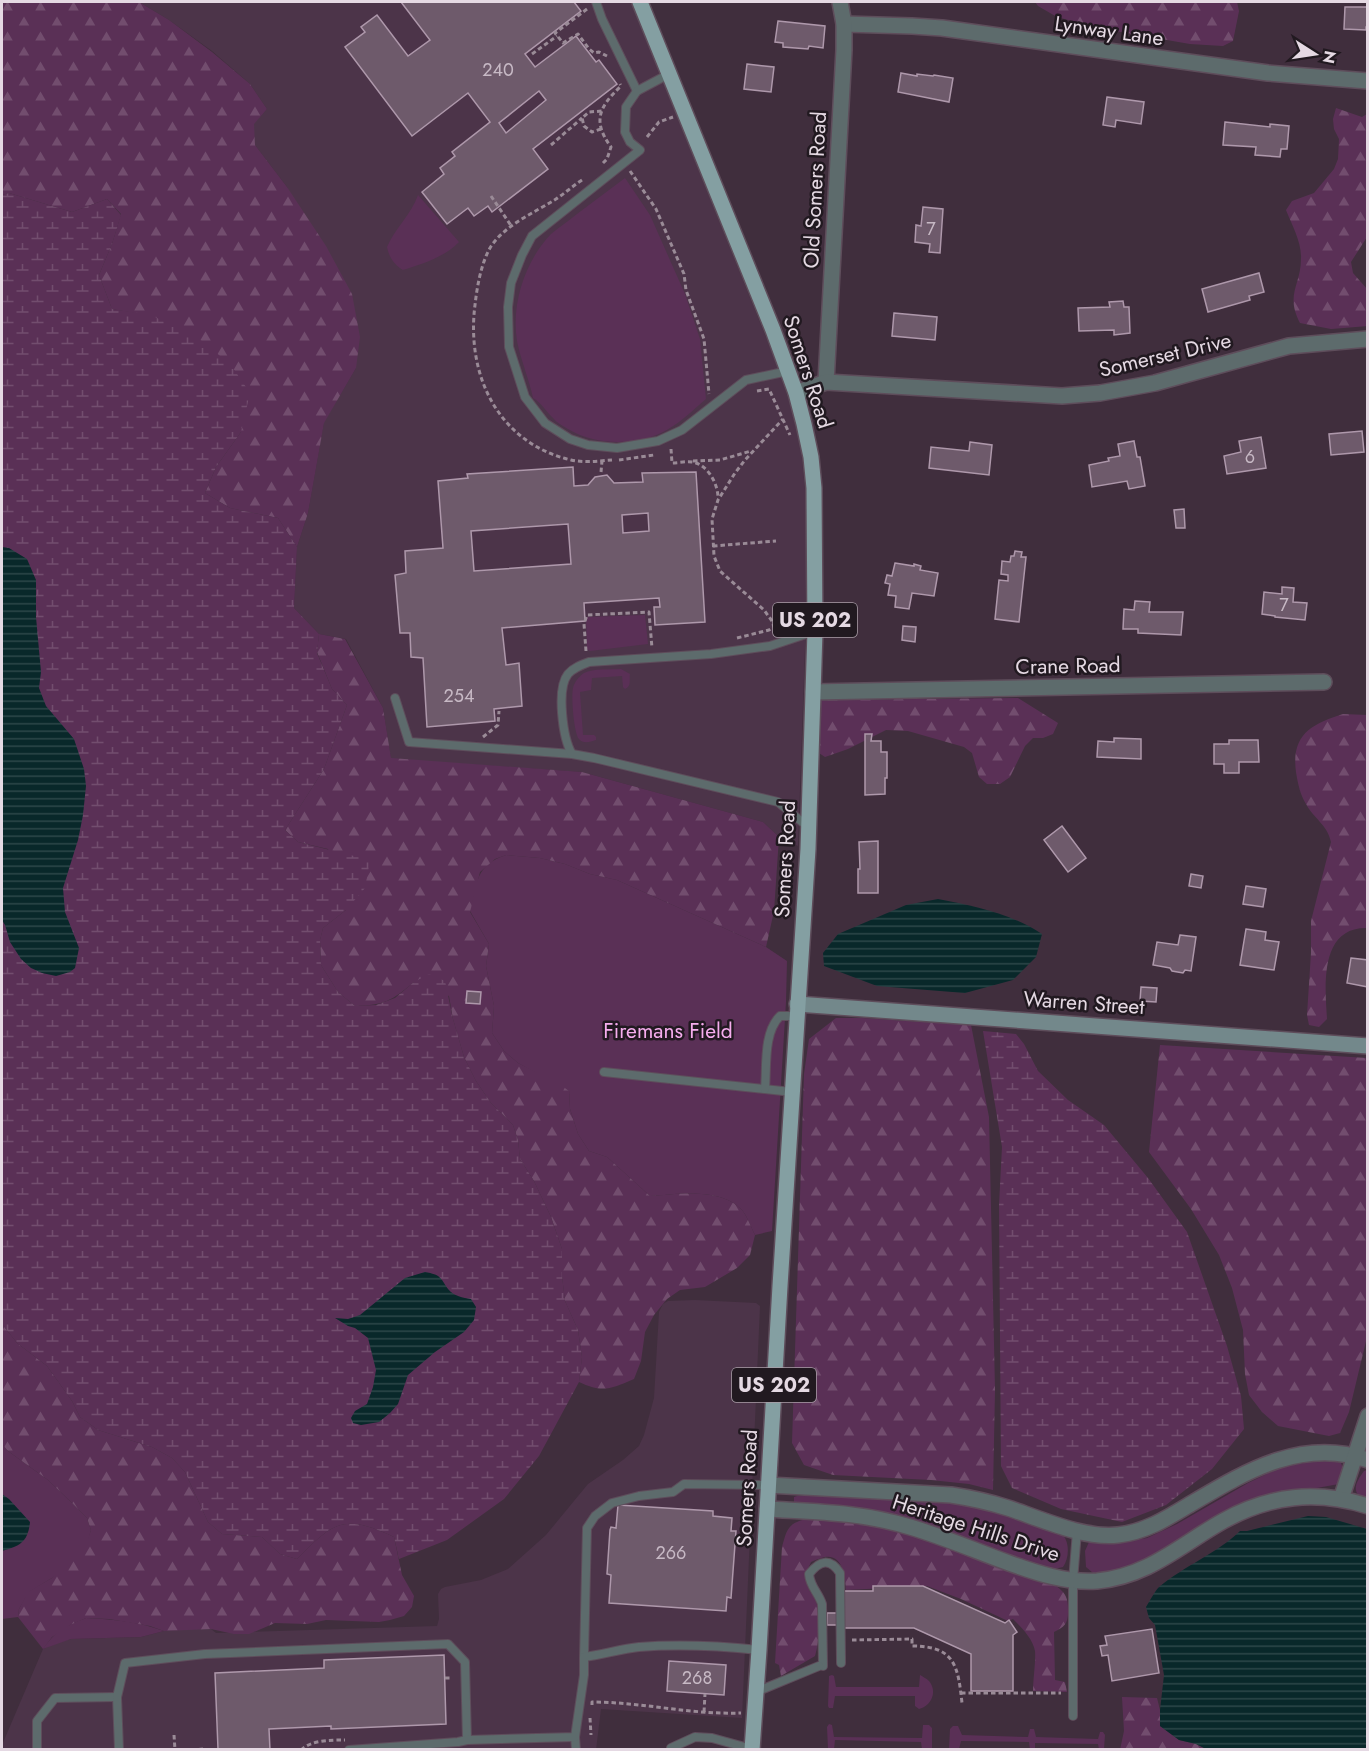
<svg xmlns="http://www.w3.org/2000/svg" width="1369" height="1751" font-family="Jost,sans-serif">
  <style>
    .built { fill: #4c3449 }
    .green { fill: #5a3056 }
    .forest { fill: url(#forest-firs) }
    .wetland { fill: url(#wetland-marsh) }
    .water { fill: url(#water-rules) }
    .building { fill: #6e5a6b; stroke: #ae98ab; stroke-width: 1.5; fill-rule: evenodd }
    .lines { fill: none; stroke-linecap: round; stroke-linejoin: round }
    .lane-casing { stroke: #5e4d5b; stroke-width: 10 }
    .street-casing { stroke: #5e4d5b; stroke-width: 18 }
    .secondary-casing { stroke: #5e4d5b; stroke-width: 18 }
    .primary-casing { stroke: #5e4d5b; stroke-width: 18 }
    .path { stroke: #9a8b97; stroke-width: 3; stroke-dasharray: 4.5 3; stroke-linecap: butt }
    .lane { stroke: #5d6b6c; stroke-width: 8 }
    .street { stroke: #5d6b6c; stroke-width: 15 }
    .secondary { stroke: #73888b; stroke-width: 15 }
    .primary { stroke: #849fa2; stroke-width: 15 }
    .labels { text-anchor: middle; stroke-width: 5; stroke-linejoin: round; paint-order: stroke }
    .number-label { font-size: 18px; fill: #c7b9c5 }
    .shield { fill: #211920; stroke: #aa9fa8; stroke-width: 1.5 }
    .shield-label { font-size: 20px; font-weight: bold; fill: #e5d9e3 }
    .street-label { font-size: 21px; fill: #e5d9e3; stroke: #211920 }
    .park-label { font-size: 21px; fill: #f6adee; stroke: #211920 }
  </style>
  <defs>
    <pattern id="forest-firs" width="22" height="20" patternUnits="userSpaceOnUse" patternTransform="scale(1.5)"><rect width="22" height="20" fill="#5a3056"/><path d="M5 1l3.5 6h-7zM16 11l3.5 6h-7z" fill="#724d6e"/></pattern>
    <pattern id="wetland-marsh" width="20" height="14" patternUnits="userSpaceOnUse" patternTransform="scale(1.5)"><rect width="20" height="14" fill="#5a3056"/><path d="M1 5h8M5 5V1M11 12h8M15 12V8" fill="none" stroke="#724d6e"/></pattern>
    <pattern id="water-rules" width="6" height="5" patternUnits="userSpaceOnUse" patternTransform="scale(1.5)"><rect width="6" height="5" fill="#09282a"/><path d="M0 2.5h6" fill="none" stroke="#2d4749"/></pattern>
  </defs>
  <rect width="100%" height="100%" fill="#402e3d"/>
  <g class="built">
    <polygon points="139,2 631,2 774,357 799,429 807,510 805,649 798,846 779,837 763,822 582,772 391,759 383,708 346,639 319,634 294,608 297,547 308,513 324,422 356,368 287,187 255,145 253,124 267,109 250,84 212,51 169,20"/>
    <polygon points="695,1300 756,1303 760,1306 742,1718 601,1709 596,1750 2,1750 2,1745 43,1649 59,1642 71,1639 141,1637 164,1631 190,1629 211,1629 216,1633 437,1626 439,1619 438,1594 441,1589 445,1587 481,1580 508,1569 546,1535 588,1484 623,1460 639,1446 644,1435 654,1398 659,1312 663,1304 668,1301"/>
  </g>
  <g class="green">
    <path d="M625,178L650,215L685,294L700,339L706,399C692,411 678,425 661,433C634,446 594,445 568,429C563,426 557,423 553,418C546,412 542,403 533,398C529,379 521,361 517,341C511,304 525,261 551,234C559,227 569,221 577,214C593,202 609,190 625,178Z"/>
    <path d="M418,195L459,242C445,257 422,264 403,270C394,265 389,257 387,247C395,228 411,215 418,195Z"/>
    <polygon points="645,615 648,644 590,651 587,649 586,617"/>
    <path d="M621,669L630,674C629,680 632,686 625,689L623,687L622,676L592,678L591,690L580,692L583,735H594L596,737V740C590,742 583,744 579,739C574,734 571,696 573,688C574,683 579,676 584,673C593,668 610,670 621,669Z"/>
    <path d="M506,855L540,858L565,864L590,874L617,880L766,947L787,961L786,1002L772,1231L755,1235C751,1227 747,1216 742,1210C720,1187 678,1194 650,1196L607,1157L589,1151L578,1134L570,1109L569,1091L518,1063L504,1051L492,1033L494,1006L486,966L489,944L470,911C477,884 475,865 506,855Z"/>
    <polygon points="2,1444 8,1451 48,1480 70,1501 87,1518 91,1530 87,1545 52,1578 29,1592 19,1609 18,1617 2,1619"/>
    <polygon points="1326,1459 1341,1463 1344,1471 1339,1484 1261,1498 1143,1562 1114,1573 1093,1573 1086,1567 1085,1551 1089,1542 1115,1543 1147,1538 1177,1524 1248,1483 1281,1467"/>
    <path d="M1367,1470V1500C1350,1494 1355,1483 1364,1471Z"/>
    <path d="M797,1496H843L950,1502L976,1506L998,1512L1063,1535C1070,1543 1069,1559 1063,1567L1054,1569L1043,1567L912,1519L852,1507L794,1502V1497Z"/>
    <path d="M86,1618C112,1619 140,1622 164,1631L141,1637L71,1639L43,1649C56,1630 66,1626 86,1618Z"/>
    <path d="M832,1675L834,1676L836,1687H919L920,1675C923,1677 926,1678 929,1681C938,1692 931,1706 919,1709L915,1706V1696H835L833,1708H829L828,1706L829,1676Z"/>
    <polygon points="829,1724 832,1725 834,1737 922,1738 923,1725 929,1725 932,1728 932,1749 922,1749 921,1742 835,1740 834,1749 828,1749 827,1727"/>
    <polygon points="953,1726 958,1726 962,1735 1028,1737 1030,1729 1034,1729 1036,1737 1098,1739 1100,1732 1103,1732 1105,1735 1104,1749 1099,1749 1098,1744 1035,1743 1035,1749 1030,1750 1029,1742 961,1741 959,1749 949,1749 950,1729"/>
  </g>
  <g class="forest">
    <polygon points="2,2 139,2 169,20 212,52 250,84 267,109 254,124 255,145 287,187 326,246 352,294 360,337 356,368 324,423 308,513 297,547 278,518 230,508 205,493 216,467 241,432 151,316 112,309 99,275 112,244 121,214 107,199 72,212 9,193 2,195"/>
    <polygon points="1035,2 1237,2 1239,11 1233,41 1223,46 1190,44 1098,28 1057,17 1038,6"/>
    <path d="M1336,108L1362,117L1367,114V237L1351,262L1353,273L1367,289L1368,326L1331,329L1300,323C1285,295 1301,285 1301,259C1302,243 1292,225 1286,210L1292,201L1314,193L1334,169L1338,159L1339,139L1334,129L1333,119Z"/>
    <path d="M319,634L345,639L383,708L391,758L582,772L763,822L779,837L774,911L766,947L617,880L590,874L565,864L540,858L506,855L495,859L480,872L470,912L489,944L486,966L494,1006L492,1033L504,1051L518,1063L558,1083L569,1091L570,1109L578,1134L589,1151L607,1157L650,1196C678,1194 720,1187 742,1210C747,1216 751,1227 755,1235L750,1255L737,1268L705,1287L680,1290L667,1299L654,1315L645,1332L641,1361L634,1379C611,1389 602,1393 579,1382L582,1357L578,1330L565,1301L562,1276V1249L551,1217L534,1181L520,1159L518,1140L513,1125L491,1103L476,1081L464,1057L453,1019L449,996L414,982C391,1001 385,1005 355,1006L338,992L321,965L320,940L323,928L346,910L328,849L298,842L285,830L324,769L347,705L332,689L317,652Z"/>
    <polygon points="1018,698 1058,723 1053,734 1043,738 1033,738 1025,746 1010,777 1000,784 987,784 979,777 972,753 964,747 908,731 886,730 848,749 825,757 816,751 815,731 821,700"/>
    <path d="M1343,714L1367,715V928C1319,927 1325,987 1327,1019L1319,1027L1309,1025L1307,1015L1311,953V921L1331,842C1327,824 1314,819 1306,804C1300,794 1298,784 1296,772C1291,735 1311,724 1343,714Z"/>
    <polygon points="836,1018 862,1018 971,1025 989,1117 995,1390 993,1490 969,1484 931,1480 833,1475 804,1465 792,1443 804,1074 809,1039"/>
    <polygon points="1160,1045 1367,1058 1367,1337 1349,1412 1340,1433 1329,1436 1278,1426 1262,1412 1249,1395 1245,1374 1243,1330 1232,1288 1219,1255 1191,1209 1149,1152"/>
    <path d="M2,1324L17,1343L47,1366L72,1401L80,1417L98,1430L152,1447L172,1458L185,1472L208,1522L222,1534L262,1537L280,1554L297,1559C334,1522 343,1513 394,1537L402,1575L414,1596L412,1607L404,1616L390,1620L379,1622L326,1620L307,1624L275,1623L249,1634H234L211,1629L164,1631L150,1626L109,1619L86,1618L70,1625L52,1637L43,1649L18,1617L19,1609L28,1592L52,1578L66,1559L86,1545L91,1530L87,1518L70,1501L48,1480L8,1451L2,1444Z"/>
    <path d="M807,1519C839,1521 871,1524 902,1532C942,1543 980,1562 1019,1575C1033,1580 1052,1580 1062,1591C1068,1597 1068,1604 1068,1612C1068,1624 1064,1627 1054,1632L1055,1680L1065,1682L1067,1692L1033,1691C1033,1680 1036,1660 1035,1651C1033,1639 1022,1628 1013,1619L1008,1621L961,1599L927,1586L846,1590C845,1577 843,1554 825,1557C820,1558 815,1560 811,1562C804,1576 804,1583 813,1596C815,1600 816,1601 817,1605C819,1621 820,1640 815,1656L781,1676L779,1665L775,1663L782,1547C787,1529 788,1523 807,1519Z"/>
    <polygon points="1122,1697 1157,1698 1160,1710 1160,1726 1179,1740 1196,1744 1206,1749 1120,1750 1124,1731"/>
  </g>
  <g class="wetland">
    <path d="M9,193L72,212L107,199L121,215L112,244L99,275L112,309L151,315L202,341L231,365L250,393L241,432L216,467L205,493L230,508L278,518L297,547L294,608L319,634L317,653L332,689L347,705L324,769L285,830L298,842L370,860L365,888L346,910L323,928L320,940L321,965L338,992L355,1006L376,1005L395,998L414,982L429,974L445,981L453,1019L464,1057L476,1081L491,1103L513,1125L518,1140L520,1159L534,1181L551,1217L562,1249V1276L565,1301L578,1330L582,1357L579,1382L539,1456L504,1499L447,1540L399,1559L394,1537C343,1513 334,1522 297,1559L280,1554L262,1537L222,1534L208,1522L185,1472L172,1458L152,1447L98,1430L80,1417L72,1401L47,1366L17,1343L2,1324V195Z"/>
    <polygon points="983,1031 1016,1034 1024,1044 1038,1071 1068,1100 1104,1125 1148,1178 1187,1232 1227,1346 1241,1396 1244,1429 1212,1469 1166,1505 1122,1522 1061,1509 1012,1488 1001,1466 999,1205 1002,1147"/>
  </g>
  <g class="water">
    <polygon points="2,547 9,548 27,559 36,580 36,617 41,672 39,688 46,706 74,739 84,769 86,786 83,815 78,840 63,888 65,912 79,948 75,968 70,972 56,976 42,973 31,968 21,959 10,942 5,925 2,920"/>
    <path d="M938,899C974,906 1010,913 1042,934L1036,957L1013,980L965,993L877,986L824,966L823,953L838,934L906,905Z"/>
    <path d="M425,1272C441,1275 440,1277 448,1289C454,1296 463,1298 471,1299L476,1307L474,1320L464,1332L435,1352L408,1375L398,1404L390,1413L379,1422L361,1425L353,1423L351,1418L355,1411L367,1404L373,1387L376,1370L368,1338L355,1328L348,1326L335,1318L348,1319L360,1315L405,1278Z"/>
    <path d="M2,1494L9,1499L30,1522C28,1542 20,1546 2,1551Z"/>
    <path d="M1308,1516L1326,1517L1367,1529V1749H1206L1196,1744L1179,1740L1160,1726V1710L1164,1675L1155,1625L1149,1618L1146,1607C1150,1601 1154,1592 1159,1587C1184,1566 1216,1554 1240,1531H1247Z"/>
  </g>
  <g class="building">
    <path d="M401,2H574L581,11L525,54L535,67L576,36L596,62L599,60L617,84L533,149L548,169L492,212L488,206L474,216L468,208L447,224L422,192L444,174L440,168L455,156L452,152L490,122L468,93L412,136L345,47L365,32L361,27L377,15L408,56L430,40ZM539,91L546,100L506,133L499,123Z"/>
    <polygon points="1345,7 1368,7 1368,27 1366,27 1366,30 1344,29"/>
    <polygon points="778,21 825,26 823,48 809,46 808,49 783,47 783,43 775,42"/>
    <polygon points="747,64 774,67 771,92 744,89"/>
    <polygon points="901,73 917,76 917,74 933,76 934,75 953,78 949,102 898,92"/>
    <polygon points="1107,97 1144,102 1141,124 1116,120 1115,127 1103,125"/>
    <polygon points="1225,122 1270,127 1270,124 1289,126 1287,149 1281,149 1280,157 1255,155 1256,147 1223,145"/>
    <polygon points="923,207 943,209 940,253 929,252 930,244 915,242 916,225 921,226"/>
    <polygon points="1259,273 1264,292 1249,296 1250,300 1208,312 1202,289"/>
    <polygon points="1123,301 1124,307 1129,307 1130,333 1114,335 1114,330 1079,331 1078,308 1110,307 1109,302"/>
    <polygon points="894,313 937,317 935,340 892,336"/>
    <polygon points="1362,431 1364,452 1331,455 1329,434"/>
    <polygon points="1261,437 1266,468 1227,474 1224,456 1241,452 1239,441"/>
    <polygon points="1134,441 1137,457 1140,457 1145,486 1129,489 1127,481 1092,487 1089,465 1109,461 1108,458 1120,456 1118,444"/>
    <polygon points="970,442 992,445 989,475 929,468 931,447 969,451"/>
    <path d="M573,467L574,486L588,485L595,477L607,475L614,483L643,482L642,473L696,472L705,622L655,625L654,607H660L659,598L584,603L585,621L502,628L506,665L519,663L522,706L494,709L495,721L427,727L423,658L411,657L410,633H400L395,575L406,573L405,551L443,548L438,481L468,478L467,474ZM648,513L649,531L623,533L622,515ZM568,524L571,564L474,571L471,531Z"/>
    <polygon points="1184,509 1185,528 1176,528 1174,510"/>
    <polygon points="1015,551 1022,552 1021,557 1026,557 1019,622 995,619 999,580 1008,581 1008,575 1001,574 1002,561 1010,562 1011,556 1014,556"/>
    <polygon points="895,563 914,566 914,564 921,566 920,570 938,573 934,596 912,593 909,609 895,607 896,596 888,595 890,584 885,583 887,575 892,576"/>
    <polygon points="1282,587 1294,588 1293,602 1307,603 1305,620 1275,617 1275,616 1262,614 1264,592 1282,594"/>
    <polygon points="1135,601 1150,602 1149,612 1183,612 1181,635 1138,633 1138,629 1123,629 1124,609 1134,610"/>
    <polygon points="903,626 916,627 915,642 902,640"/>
    <polygon points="865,734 872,734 871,741 881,741 881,752 887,752 887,778 885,778 885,794 865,795"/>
    <polygon points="1114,738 1141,739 1141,759 1097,757 1098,741 1114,742"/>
    <polygon points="1229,740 1258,740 1259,762 1239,762 1239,773 1224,773 1224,764 1214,764 1214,744 1229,744"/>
    <polygon points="1062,826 1086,858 1068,872 1044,840"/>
    <polygon points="878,841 878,893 858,893 858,869 860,869 859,842"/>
    <polygon points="1191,874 1203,876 1201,888 1189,886"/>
    <polygon points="1246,886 1266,889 1263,907 1243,904"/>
    <polygon points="1246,929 1266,932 1265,940 1279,942 1274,970 1240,965"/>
    <polygon points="1180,935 1196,937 1191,971 1185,970 1183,973 1172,971 1170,968 1153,965 1157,942 1178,945"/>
    <polygon points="1351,958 1368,960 1368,987 1347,983"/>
    <polygon points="1141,987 1157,988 1156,1002 1140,1001"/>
    <polygon points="467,991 481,992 480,1004 466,1003"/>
    <polygon points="618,1505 713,1511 713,1516 732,1518 731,1531 736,1531 731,1598 727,1597 726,1611 609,1603 611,1575 607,1574 610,1530 611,1527 616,1528"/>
    <polygon points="873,1586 923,1586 1005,1623 1009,1620 1017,1632 1013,1635 1013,1691 971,1691 971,1654 914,1628 844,1628 844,1625 827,1625 827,1613 844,1613 844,1591 873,1591"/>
    <polygon points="1152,1629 1159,1673 1112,1681 1108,1655 1102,1656 1100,1646 1107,1645 1105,1636"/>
    <polygon points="444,1655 446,1724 331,1729 331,1726 269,1729 270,1750 210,1750 218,1749 215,1673 324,1668 324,1660"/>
    <polygon points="669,1661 726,1665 724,1695 667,1691"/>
  </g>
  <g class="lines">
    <defs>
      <g id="lane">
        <polyline points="596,2 602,19 637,91"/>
        <polyline points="669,74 637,91 626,107 625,132 630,142 640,150 532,236 522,255 511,283 508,307 509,347 525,397 545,423 570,439 588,445 617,448 658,441 682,430 746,380 788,371"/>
        <polyline points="395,698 409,742 572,754"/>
        <path d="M807,826L778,802L594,758L572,754C563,739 556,689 568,674C573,668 581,665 589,662L711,654L770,646L815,631"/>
        <polyline points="604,1072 792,1092"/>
        <path d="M765,1089C767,1066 763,1033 780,1016H796"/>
        <polyline points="584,1657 587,1528 595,1516 612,1503 639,1496 673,1492 684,1484 768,1485"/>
        <path d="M823,1666L822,1604C818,1592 810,1587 809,1574C820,1560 830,1558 840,1573L841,1663"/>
        <polyline points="756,1692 819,1666"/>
        <polyline points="1073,1716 1073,1581 1077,1531"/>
        <polyline points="575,1737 576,1750"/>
        <polyline points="671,1748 695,1737 712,1738 752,1749"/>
        <polyline points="37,1750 37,1721 55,1698 117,1697"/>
        <polyline points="119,1750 117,1697 125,1663 205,1654 448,1644 465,1662 467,1740"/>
        <path d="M349,1750L458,1742L467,1740L575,1737L584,1675V1657C602,1655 620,1649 639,1647C678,1644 720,1646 759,1650"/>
      </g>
      <g id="street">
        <polyline points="844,24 912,26 942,28 1268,73 1368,81"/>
        <polyline points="826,382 844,50 844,24 840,2"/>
        <polyline points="796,393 826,382 1062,396 1100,393 1155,383 1289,346 1368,339"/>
        <polyline points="813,692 1324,682"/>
        <path d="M768,1485L951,1495C971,1498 989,1502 1008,1508C1041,1519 1084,1539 1118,1535C1145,1532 1166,1519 1189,1505C1245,1472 1301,1437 1368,1460"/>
        <polyline points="1341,1499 1368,1416"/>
        <path d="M767,1509C817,1512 861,1512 910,1527C944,1537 976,1551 1009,1563C1037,1573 1066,1583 1097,1581C1149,1576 1180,1545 1223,1521C1270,1495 1316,1490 1368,1506"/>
      </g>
      <polyline id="secondary" points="797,1004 1368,1046"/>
      <polyline id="primary" points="640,2 773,330 796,393 804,424 811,457 814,488 815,631 808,849 780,1286 759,1650 752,1750"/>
    </defs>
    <use href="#lane" class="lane-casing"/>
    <use href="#street" class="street-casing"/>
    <use href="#secondary" class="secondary-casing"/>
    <use href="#primary" class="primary-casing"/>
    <g class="path">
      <polyline points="587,9 555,33 563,43 578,34 589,49 594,53 599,52 607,56"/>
      <polyline points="532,54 557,36"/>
      <polyline points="601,129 592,132 584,126 582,118 589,112 602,111"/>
      <polyline points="647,137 659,122 673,117"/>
      <polyline points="551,145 582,118"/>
      <path d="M603,163L607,159L611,147C592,121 599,107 621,86L620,84"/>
      <polyline points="630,171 656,209 684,274 686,290 704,339 709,394"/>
      <path d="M582,180C573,186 565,193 556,199C534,213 504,225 490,248C481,264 477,287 475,305C466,375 498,443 571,460C585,463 598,461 612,460"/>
      <polyline points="491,196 512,227"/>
      <polyline points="757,391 769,389 790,435"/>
      <path d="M671,449L672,463C678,463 686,461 692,462C707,464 718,483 718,498"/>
      <polyline points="619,460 654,455"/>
      <polyline points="693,461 720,460 751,451"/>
      <polyline points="601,472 602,461"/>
      <polyline points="713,546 776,541"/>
      <polyline points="737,638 769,630 774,627 772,621 764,610 720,571 714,556 712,519 718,500 735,473 745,460 783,419"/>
      <polyline points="586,651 584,624 587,615 649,612 652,648"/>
      <polyline points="483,737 498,725 499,711"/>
      <path d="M852,1640L912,1639V1646C955,1646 958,1666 962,1703"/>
      <polyline points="445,1678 452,1678"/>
      <polyline points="961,1693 1061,1693"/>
      <path d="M592,1705V1702C642,1702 692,1715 741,1713"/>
      <polyline points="704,1712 705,1694"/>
      <polyline points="590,1718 591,1735"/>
      <polyline points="174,1735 175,1750"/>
      <polyline points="191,1750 204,1749"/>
      <path d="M301,1750C311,1740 331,1740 345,1740"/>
    </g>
    <use href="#lane" class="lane"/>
    <use href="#street" class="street"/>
    <use href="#secondary" class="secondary"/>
    <use href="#primary" class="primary"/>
  </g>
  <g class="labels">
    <g class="number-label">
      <text x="498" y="76">240</text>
      <text x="931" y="235">7</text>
      <text x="1250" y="463">6</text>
      <text x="1284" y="611">7</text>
      <text x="459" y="702">254</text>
      <text x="671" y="1559">266</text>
      <text x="697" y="1684">268</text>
    </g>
    <g class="shield">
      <rect x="773" y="603" width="84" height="34" rx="4.5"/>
      <rect x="732" y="1368" width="84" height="34" rx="4.5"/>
    </g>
    <g class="shield-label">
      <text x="815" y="627">US 202</text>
      <text x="774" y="1392">US 202</text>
    </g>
    <g class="street-label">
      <text transform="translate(1109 31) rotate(8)" y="7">Lynway Lane</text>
      <text transform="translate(815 190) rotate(-87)" y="7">Old Somers Road</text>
      <text transform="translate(1165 355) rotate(-13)" y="7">Somerset Drive</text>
      <text transform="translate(808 372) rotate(72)" y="7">Somers Road</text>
      <text transform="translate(1068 666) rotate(-1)" y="7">Crane Road</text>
      <text transform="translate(785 859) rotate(-87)" y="7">Somers Road</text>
      <text transform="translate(1084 1003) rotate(4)" y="7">Warren Street</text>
      <text transform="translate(747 1488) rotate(-87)" y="7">Somers Road</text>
      <text transform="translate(976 1528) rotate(18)" y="7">Heritage Hills Drive</text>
    </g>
    <g class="park-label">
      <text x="668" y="1038">Firemans Field</text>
    </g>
  </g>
  <rect width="1369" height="1751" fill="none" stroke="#e5d9e3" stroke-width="6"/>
  <g transform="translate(1315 54) rotate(102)" stroke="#211920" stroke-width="4.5" paint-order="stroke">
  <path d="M0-4.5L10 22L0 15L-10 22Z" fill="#e5d9e3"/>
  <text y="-9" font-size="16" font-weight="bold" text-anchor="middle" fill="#e5d9e3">N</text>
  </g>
</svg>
